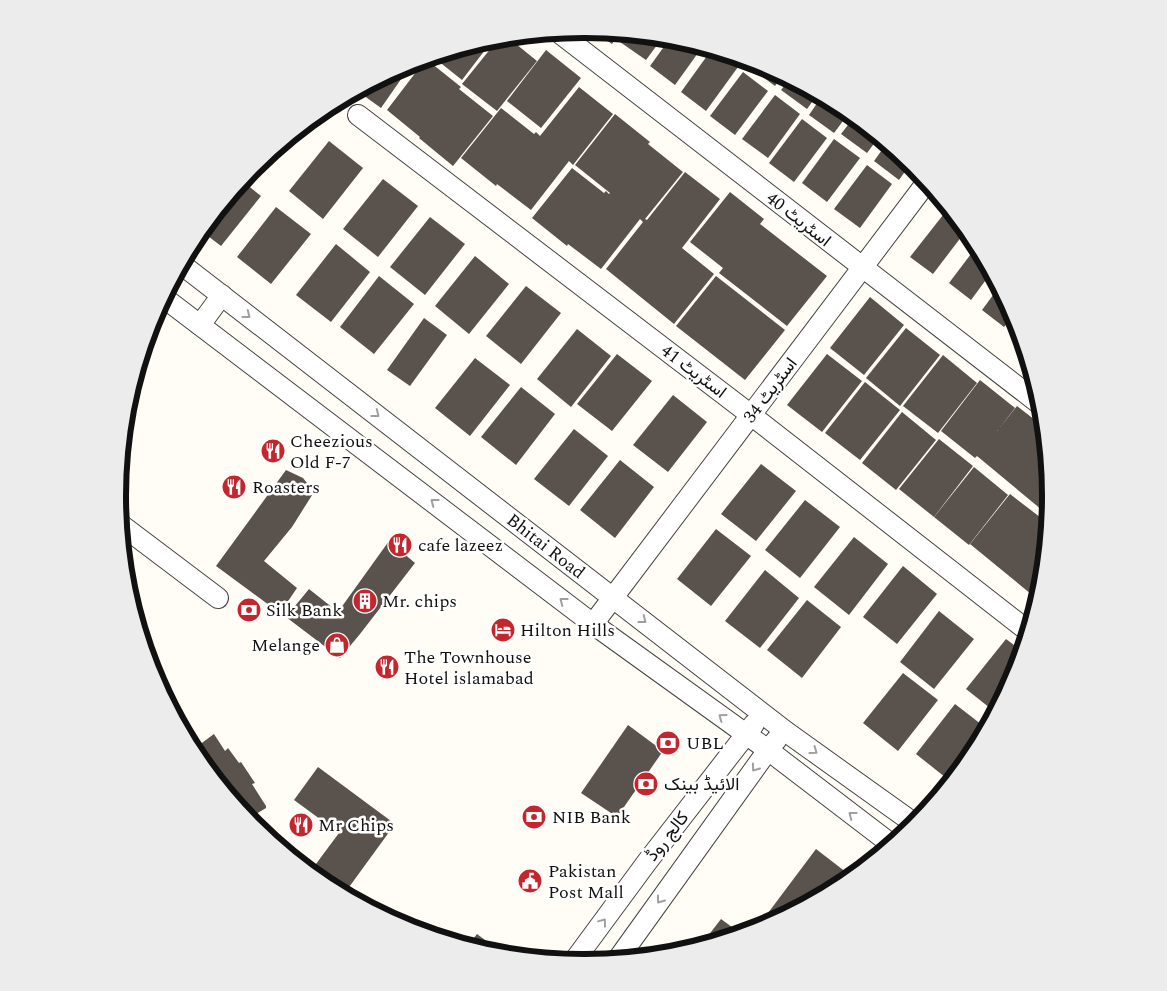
<svg xmlns="http://www.w3.org/2000/svg" width="1167" height="991" font-family="Spectral,Vazirmatn,serif">
  <style>
    .building { fill: #5a524d }
    .lines { fill: none; stroke-linecap: round; stroke-linejoin: round }
    .minor-casing { stroke: #444; stroke-width: 22 }
    .minor { stroke: #fff; stroke-width: 20 }
    .oneway { stroke: #a0a0a0 }
    .labels { text-anchor: middle; stroke-width: 5; stroke-linejoin: round; paint-order: stroke }
    .street-label { font-size: 18px; fill: #111; stroke: #fff }
    .poi-label { font-size: 18px; fill: #111; stroke: #fff; text-anchor: start }
    .rim { fill: none; stroke: #111; stroke-width: 6 }
  </style>
  <rect width="100%" height="100%" fill="#fffdf5"/>
  <g class="building">
    <polygon points="592,30 620,32 612,44"/>
    <polygon points="627,33 641,34 663,37 646,60 620,42"/>
    <polygon points="506,36 537,61 497,111 462,84 500,37"/>
    <polygon points="495,37 462,80 432,56 493,38"/>
    <polygon points="671,37 703,46 675,85 650,66"/>
    <polygon points="712,49 717,51 738,67 706,111 681,92"/>
    <polygon points="546,50 581,78 541,128 507,101"/>
    <polygon points="426,59 461,87 459,89 493,116 453,166 419,138 420,137 387,110"/>
    <polygon points="754,62 762,64 783,75 775,86 749,67"/>
    <polygon points="399,67 406,72 381,108 356,90"/>
    <polygon points="743,72 768,91 735,135 710,116"/>
    <polygon points="790,79 818,94 807,109 781,90"/>
    <polygon points="579,87 613,114 573,165 569,161 531,210 497,184 496,186 461,158 501,108 534,134 536,132 540,136"/>
    <polygon points="775,95 800,114 768,158 742,139"/>
    <polygon points="822,96 849,113 834,133 809,115"/>
    <polygon points="615,114 650,142 648,144 683,172 645,219 647,220 685,172 720,199 682,248 714,274 674,324 606,269 643,222 640,219 601,269 568,244 567,246 532,218 572,168 604,193 606,191 609,194 610,193 575,165"/>
    <polygon points="854,117 879,137 867,153 841,134"/>
    <polygon points="802,119 827,138 794,182 769,163"/>
    <polygon points="834,139 860,158 827,202 802,183"/>
    <polygon points="329,141 363,168 323,219 289,191"/>
    <polygon points="887,143 911,163 899,180 874,161"/>
    <polygon points="867,165 892,184 860,228 834,209"/>
    <polygon points="383,179 418,206 378,257 343,229"/>
    <polygon points="241,180 261,196 221,246 200,230"/>
    <polygon points="730,192 764,219 760,224 827,276 787,326 719,273 723,268 690,242"/>
    <polygon points="276,207 311,234 271,284 237,257"/>
    <polygon points="943,215 965,232 933,274 910,257"/>
    <polygon points="430,217 465,244 425,295 390,267"/>
    <polygon points="336,244 370,272 331,322 296,295"/>
    <polygon points="977,246 991,273 971,300 949,283"/>
    <polygon points="475,256 509,284 469,334 435,306"/>
    <polygon points="379,276 414,304 374,354 340,327"/>
    <polygon points="716,276 785,330 745,380 676,326"/>
    <polygon points="526,286 561,313 521,364 486,336"/>
    <polygon points="999,287 1014,315 1004,327 982,310"/>
    <polygon points="870,297 904,325 864,375 830,348"/>
    <polygon points="424,318 447,335 410,386 387,370"/>
    <polygon points="906,328 940,355 900,406 866,378"/>
    <polygon points="577,329 611,356 571,407 537,379"/>
    <polygon points="617,354 652,381 612,431 577,404"/>
    <polygon points="827,354 862,381 822,432 787,405"/>
    <polygon points="943,355 977,383 938,433 903,406"/>
    <polygon points="475,358 510,385 470,436 435,408"/>
    <polygon points="980,380 1015,408 997,431 1017,406 1044,427 1050,496 1050,500 1042,510 977,456 975,458 941,431"/>
    <polygon points="865,382 900,410 860,460 825,433"/>
    <polygon points="521,387 555,414 516,465 481,437"/>
    <polygon points="673,395 707,422 668,472 633,445"/>
    <polygon points="902,412 936,440 896,490 862,463"/>
    <polygon points="574,429 608,456 569,506 534,479"/>
    <polygon points="939,439 973,466 934,517 899,489"/>
    <polygon points="620,460 654,487 615,538 580,510"/>
    <polygon points="761,464 796,491 756,541 721,514"/>
    <polygon points="974,467 1008,495 969,545 934,517"/>
    <polygon points="286,470 303,478 314,492 292,527 264,561 297,588 280,613 216,566"/>
    <polygon points="1010,494 1045,521 1044,522 1047,525 1041,587 1036,598 970,544"/>
    <polygon points="805,500 840,527 800,578 765,550"/>
    <polygon points="716,529 751,556 711,606 677,579"/>
    <polygon points="854,537 888,564 849,615 814,587"/>
    <polygon points="389,541 415,563 360,634 340,658 286,617 309,589 338,612"/>
    <polygon points="903,566 937,594 897,644 863,617"/>
    <polygon points="765,570 799,598 760,648 725,621"/>
    <polygon points="807,600 841,627 802,678 767,650"/>
    <polygon points="939,611 974,639 934,689 900,662"/>
    <polygon points="1006,639 1022,651 1015,674 995,712 966,689"/>
    <polygon points="903,673 938,700 898,751 863,723"/>
    <polygon points="955,704 986,728 972,754 950,781 916,754"/>
    <polygon points="628,725 663,751 617,817 581,793"/>
    <polygon points="214,734 225,751 228,748 239,763 241,762 255,783 252,784 266,806 266,808 248,819 195,755 190,744 195,748"/>
    <polygon points="318,767 395,824 344,894 324,883 310,872 339,833 294,800"/>
    <polygon points="816,849 851,876 843,884 756,929"/>
    <polygon points="721,919 740,933 701,945"/>
    <polygon points="477,934 505,955 492,953 468,946"/>
  </g>
  <g class="lines">
    <defs>
      <g id="minor">
        <polyline points="557,31 1041,405"/>
        <polyline points="358,115 751,415 1028,631"/>
        <polyline points="181,264 785,731 915,824"/>
        <polyline points="163,297 593,624 768,750 891,844"/>
        <polyline points="200,325 222,295"/>
        <polyline points="120,524 218,598"/>
        <polyline points="593,624 927,182"/>
        <polyline points="618,959 768,750 777,739"/>
        <polyline points="574,961 647,862 754,724"/>
      </g>
    </defs>
    <use href="#minor" class="minor-casing"/>
    <use href="#minor" class="minor"/>
  </g>
  <defs><path id="oneway-chevron" d="M-2-3.5L2.5 0L-2 3.5" fill="none" stroke-width="1.6" stroke-linecap="round" stroke-linejoin="round" transform="scale(1.25)"/></defs>
  <g class="oneway">
    <use href="#oneway-chevron" transform="translate(247 315) rotate(38)"/>
    <use href="#oneway-chevron" transform="translate(376 414) rotate(38)"/>
    <use href="#oneway-chevron" transform="translate(434 502) rotate(-143)"/>
    <use href="#oneway-chevron" transform="translate(563 601) rotate(-142)"/>
    <use href="#oneway-chevron" transform="translate(643 620) rotate(38)"/>
    <use href="#oneway-chevron" transform="translate(722 717) rotate(-144)"/>
    <use href="#oneway-chevron" transform="translate(814 751) rotate(36)"/>
    <use href="#oneway-chevron" transform="translate(755 768) rotate(126)"/>
    <use href="#oneway-chevron" transform="translate(852 815) rotate(-142)"/>
    <use href="#oneway-chevron" transform="translate(660 900) rotate(126)"/>
    <use href="#oneway-chevron" transform="translate(603 922) rotate(-53)"/>
  </g>
  <defs>
    <symbol id="restaurant-disc" viewBox="-11 -11 22 22"><circle r="9.5" fill="#c4262e" stroke="#fff"/><path d="M-5-6h1v4h1v-4h1v4h1v-4h1v5L-1.5 .5V6h-2V.5L-5-1ZM5-6V6H3V1.5H1.5Q1.5-4 5-6Z" fill="#fff"/></symbol>
    <symbol id="building-disc" viewBox="-11 -11 22 22"><circle r="9.5" fill="#c4262e" stroke="#fff"/><path d="M-4-6H4V6H1V3H-1V6H-4ZM-2.5-4.3h1.7v1.8h-1.7ZM.8-4.3h1.7v1.8H.8ZM-2.5-1h1.7V.8h-1.7ZM.8-1h1.7V.8H.8Z" fill="#fff"/></symbol>
    <symbol id="bank-disc" viewBox="-11 -11 22 22"><circle r="9.5" fill="#c4262e" stroke="#fff"/><path d="M-6-4H6V4H-6ZM0-2.3a2.3 2.3 0 1 0 0 4.6a2.3 2.3 0 1 0 0-4.6Z" fill="#fff"/></symbol>
    <symbol id="hotel-disc" viewBox="-11 -11 22 22"><circle r="9.5" fill="#c4262e" stroke="#fff"/><path d="M-6-4.5h1.5V1H6V5H4.5V3h-9V5H-6ZM-4 0a1.8 1.8 0 1 1 3.6 0ZM.5 0V-2.5h3Q6-2.5 6 0Z" fill="#fff"/></symbol>
    <symbol id="shop-disc" viewBox="-11 -11 22 22"><circle r="9.5" fill="#c4262e" stroke="#fff"/><path d="M-5-2.5h2.3a2.7 3.5 0 0 1 5.4 0H5L5.5 6h-11ZM-1.5-2.5h3a1.5 2.3 0 0 0-3 0Z" fill="#fff"/></symbol>
    <symbol id="civic-disc" viewBox="-11 -11 22 22"><circle r="9.5" fill="#c4262e" stroke="#fff"/><path d="M-.6-6.5H3V-4.5H.6V-3L4-1V1h2V6H-6V1h2V-1L-.6-3ZM-1.2 2.5V6h2.4V2.5Z" fill="#fff"/></symbol>
  </defs>
  <g fill-rule="evenodd">
    <use href="#restaurant-disc" x="259" y="437" width="28" height="28"/>
    <use href="#restaurant-disc" x="220" y="473" width="28" height="28"/>
    <use href="#restaurant-disc" x="386" y="531" width="28" height="28"/>
    <use href="#building-disc" x="351" y="587" width="28" height="28"/>
    <use href="#bank-disc" x="235" y="596" width="28" height="28"/>
    <use href="#hotel-disc" x="489" y="616" width="28" height="28"/>
    <use href="#shop-disc" x="323" y="631" width="28" height="28"/>
    <use href="#restaurant-disc" x="373" y="653" width="28" height="28"/>
    <use href="#bank-disc" x="654" y="729" width="28" height="28"/>
    <use href="#bank-disc" x="632" y="770" width="28" height="28"/>
    <use href="#bank-disc" x="520" y="803" width="28" height="28"/>
    <use href="#restaurant-disc" x="287" y="811" width="28" height="28"/>
    <use href="#civic-disc" x="516" y="867" width="28" height="28"/>
  </g>
  <g class="labels">
    <g class="street-label">
      <text transform="translate(799 219) rotate(38)" y="6">اسٹریٹ 40</text>
      <text transform="translate(694 371) rotate(37)" y="6">اسٹریٹ 41</text>
      <text transform="translate(770 390) rotate(-53)" y="6">اسٹریٹ 34</text>
      <text transform="translate(546 546) rotate(38)" y="6">Bhitai Road</text>
      <text transform="translate(667 836) rotate(-52)" y="6">کالج روڈ</text>
    </g>
    <g class="poi-label">
      <text x="290" y="447">Cheezious<tspan x="290" dy="21">Old F-7</tspan></text>
      <text x="252" y="493">Roasters</text>
      <text x="418" y="551">cafe lazeez</text>
      <text x="382" y="607">Mr. chips</text>
      <text x="266" y="616">Silk Bank</text>
      <text x="520" y="636">Hilton Hills</text>
      <text x="320" y="651" text-anchor="end">Melange</text>
      <text x="404" y="663">The Townhouse<tspan x="404" dy="21">Hotel islamabad</tspan></text>
      <text x="686" y="749">UBL</text>
      <text x="664" y="790">الائیڈ بینک</text>
      <text x="552" y="823">NIB Bank</text>
      <text x="318" y="831">Mr Chips</text>
      <text x="548" y="877">Pakistan<tspan x="548" dy="21">Post Mall</tspan></text>
    </g>
  </g>
  <path d="M0 0H1167V991H0ZM126 496a458 458 0 1 1 916 0a458 458 0 1 1-916 0Z" fill="#ececec" fill-rule="evenodd"/>
  <path class="rim" d="M126 496a458 458 0 1 1 916 0a458 458 0 1 1-916 0Z"/>
</svg>
